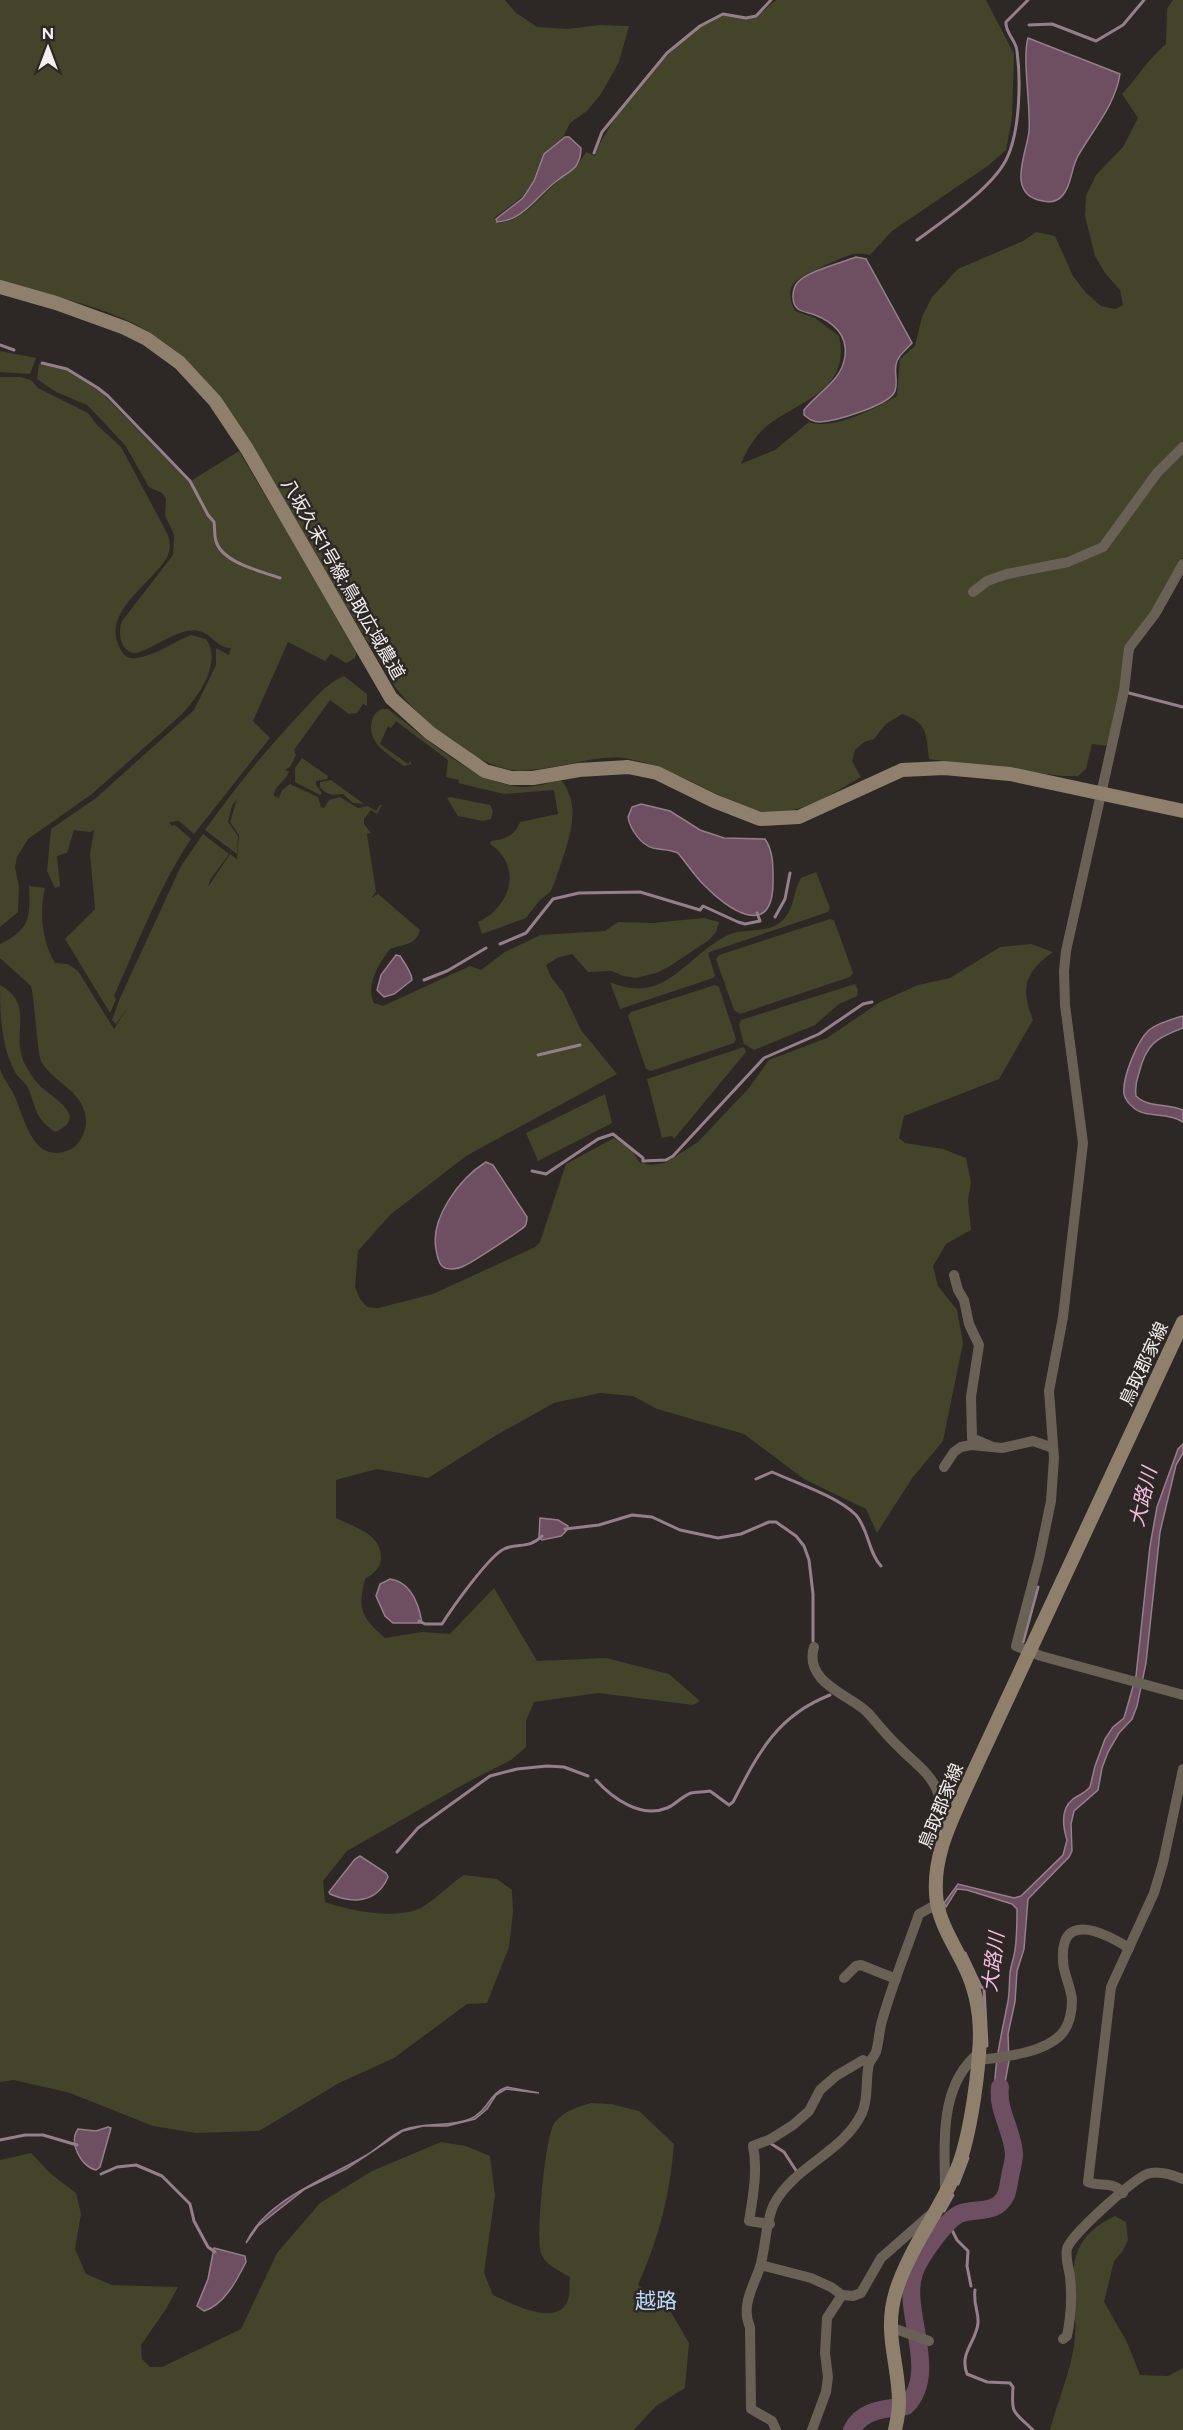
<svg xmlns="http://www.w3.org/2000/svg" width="1183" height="2430" font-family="Figtree,'Noto Sans JP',sans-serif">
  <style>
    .green { fill: #44442a }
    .water { fill: #6d4f61; stroke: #957f8b; stroke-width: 1.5 }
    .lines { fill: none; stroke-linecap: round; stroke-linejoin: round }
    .stream { stroke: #957f8b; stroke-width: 3 }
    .river { stroke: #6d4f61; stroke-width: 18 }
    .street { stroke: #696155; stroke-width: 10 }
    .secondary { stroke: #8e806d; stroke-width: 14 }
    .labels { text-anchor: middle; stroke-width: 5; stroke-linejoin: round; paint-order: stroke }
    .street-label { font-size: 18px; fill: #f3efed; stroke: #2d2725 }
    .water-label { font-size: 20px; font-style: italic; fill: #f4bcde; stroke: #2d2725 }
    .quarter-label { font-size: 21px; fill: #b8dbfd; stroke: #2d2725 }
  </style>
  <rect width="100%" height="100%" fill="#2d2725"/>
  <g class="green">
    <path d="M0,0H505L515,12L537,27L568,29L600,25L629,26L619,62L601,94L587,111L570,123L563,137L543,154L533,181L522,197L494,218L497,223C522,223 539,197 557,182C571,170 576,169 586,152L595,156C608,117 682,28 722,16C730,14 738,18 745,18C757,19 767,7 776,0H986L1014,54L1012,118L1006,150L989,165L892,231L870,255C863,254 856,253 850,255C840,258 800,276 794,283C787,291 791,303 795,311L815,318L839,336C850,386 809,398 775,420C760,429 747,448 741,464L775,450L809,422C833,431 876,408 897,396L900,359L915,346L922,317L932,297L958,269L1023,241L1036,232L1055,236L1073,276L1086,293L1101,306L1116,309L1123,305L1120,290L1105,273L1095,256L1085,216L1086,196L1096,175L1123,147L1138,118L1122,94C1137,78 1149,58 1166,44L1167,9L1173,0H1183V445L1101,545L989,583L1095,553L1183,450V557L1152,613L1133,638L1108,746L1092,744L1086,769L1078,776H1062L929,759C926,735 928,722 902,714L886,724L874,739L864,742L855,750L852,761L861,777C833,793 802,814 769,813C758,812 748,807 738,803C702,789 668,766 629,759C604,754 577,764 552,767C539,769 525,772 512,770C466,761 423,722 395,687L225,405C200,369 165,337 124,319C85,302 41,293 0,281Z"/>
    <polygon points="0,351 36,358 30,374 0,372"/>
    <path d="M39,364L66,370L97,388L189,482L239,451L357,650L355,658L346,663L331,654L325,661L288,642L253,721L270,738L194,834L179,821L170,822L171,826L175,825L191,839C159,887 138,943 114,996L116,999L110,1013L65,939L95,909L90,854L94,830L90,832L74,830L67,853L57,856L60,886L55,888L47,871L51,829L96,798L194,710L216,665V648L229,655L231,648C217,648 212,634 199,631C182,626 154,648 137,653C121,654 117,633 122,621L173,555L174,535L165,515L166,498L162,493L149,487L125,445L92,410L87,405L56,392L37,379Z"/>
    <path d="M0,377H20L31,380L38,388L88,413L98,426L121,447L167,533C171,541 171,551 166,559C149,586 99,614 121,650C124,656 129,659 136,658C155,656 173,642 191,635L206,639C223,662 198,697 182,714L92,794L28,839L17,857L15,867L19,887L18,912L0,927Z"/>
    <path d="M344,676L367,694V706L363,704L357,713L349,714L330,700L294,750L296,755L290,767L286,769V771H289C286,782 274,785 274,796L279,798L282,790L290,784L318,797L321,807L324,808L329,800L340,797L358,808L368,806L376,811L380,805H382L377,814L371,810L364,819V824L371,833L367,834L376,892L371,898L378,894L420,930C416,946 403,944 390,949C379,963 365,985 374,1003L383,1006L470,966L481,970L505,952L540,935L605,931L618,922L652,923L704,918L719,922L716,932L709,940L670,966L656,973L636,978L623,976L612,971L588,972L572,954L557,958L546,965L551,977L563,992L581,1030L617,1074L466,1156L390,1215L358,1251L355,1287L360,1299L367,1307L378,1308L433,1294L535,1247L540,1242L566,1164L614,1138L632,1150L639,1162L650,1165L665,1163L698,1142L748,1089L769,1060L827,1038L880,1002L918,985L950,978L1000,947L1031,944L1053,952C1025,972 1020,987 1033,1020L999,1079L904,1116L899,1138L905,1143L943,1149L966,1158L971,1182L968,1200L971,1230L946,1244L933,1266L938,1286L957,1310L963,1343L943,1441L913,1477L877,1533L866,1509L804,1479L744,1434L657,1409L633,1396L600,1393L554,1403L495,1436L428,1478L377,1469L336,1480V1518C356,1528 382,1534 381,1559C380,1569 373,1574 365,1579C357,1610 362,1618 385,1638L422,1632L450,1634L494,1588L537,1661L606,1658L669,1674L700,1701L693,1705L598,1693L534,1702L526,1721V1747L511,1760L466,1783L347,1851L323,1881L325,1902C350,1911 401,1921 424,1906C437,1898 450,1884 464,1875L497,1879L512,1890L513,1912L509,1947L487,2003L467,2004L394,2058L339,2083L259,2131L196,2133L153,2126L70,2093L14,2080L0,2082V1069C3,1079 11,1087 15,1097C25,1119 33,1165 69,1150C78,1147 85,1134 86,1124C87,1092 56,1085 42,1063C37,1055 35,1001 31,986L0,958V944C31,929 30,917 29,886L45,888C39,913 42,941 55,963L68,964L78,971L114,1029L128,1007L116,1024L112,1020L120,998L181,866L203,834L229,854L210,880L208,887L230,854L237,859L239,835L230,822L237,799L232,806L228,822L238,836L237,854L205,830C234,789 265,751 299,715C314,699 325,684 344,676Z"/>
    <path d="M382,709H388C425,737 477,786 524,787C536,787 549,783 561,780C586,810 564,851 554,884L550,892L539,901L526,918L482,934L478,922C511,907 523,866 490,844L491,841C504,840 516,835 520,822L558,814L554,790L504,794L458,783L459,780L446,777L448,760L396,721L391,728L388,726L380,744L408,764L410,761L412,764L404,766C388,754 366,743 372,720C374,714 376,712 382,709Z"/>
    <polygon points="302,758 328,776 327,779 316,781 316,785 322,793 320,795 295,782 295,768"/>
    <path d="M331,780L364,804L353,803L343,794C332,795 327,796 320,787V782Z"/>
    <polygon points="450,797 490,805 493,811 491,819 483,821 458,816 447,798"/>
    <path d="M816,872L830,908L828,912L710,952L708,953L715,976L713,978L620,1009L610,982C665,1006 685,957 726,936C744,927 768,935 783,920C795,908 793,891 801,878Z"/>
    <polygon points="830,919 834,920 853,973 850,977 740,1014 734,1010 716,959 719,955"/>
    <polygon points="855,984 858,990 857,996 839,1004 815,1025 754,1050 744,1044 739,1025 741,1020"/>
    <path d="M0,985C38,1007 7,1035 27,1068C31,1075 38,1085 45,1090C59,1102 87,1118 55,1132C35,1118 37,1111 29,1090C26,1082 19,1079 15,1072C1,1046 0,1014 0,985Z"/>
    <polygon points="715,985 719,987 736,1039 734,1043 651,1071 646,1069 628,1016 631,1012"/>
    <polygon points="744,1047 746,1052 674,1139 672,1136 662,1138 647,1079"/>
    <polygon points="605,1094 612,1123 538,1161 526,1133"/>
    <path d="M591,2103L611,2104L639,2111L674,2144C670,2195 659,2238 638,2285L668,2307L689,2343L685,2388L656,2406L634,2430H0V2160L31,2153L51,2174L76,2193L81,2214L75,2249L86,2274L112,2285L178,2287L166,2309L141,2345L142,2359L150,2367H162L241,2329L277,2253L320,2203L372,2171L441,2142L466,2146L490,2156L495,2195L484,2273L493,2295C511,2303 562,2331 569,2296C570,2290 569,2283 570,2277C558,2270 543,2264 540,2250C537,2232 545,2134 555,2122C564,2111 578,2107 591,2103Z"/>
    <path d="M1115,2216L1126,2222L1128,2240L1122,2252L1114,2261L1104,2302L1127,2342L1140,2375L1168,2376L1183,2368V2430H1050C1057,2403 1070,2373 1074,2346C1082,2293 1051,2246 1115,2216Z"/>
  </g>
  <g class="water">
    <path d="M1028,38L1120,74C1115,106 1093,129 1078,156C1071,168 1072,184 1063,195C1058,201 1051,203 1043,201C1005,195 1027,153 1029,131C1031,106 1022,59 1028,38Z"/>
    <path d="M565,137H569L581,148C581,154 580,160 576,166C571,172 564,175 558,180C538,194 524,221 497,222L496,219L523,198L534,181L544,154Z"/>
    <path d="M856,257L866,259L912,343C906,350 897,356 896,365C894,374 899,385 894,393C886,406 836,421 820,422C813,422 809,419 804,415V410C818,392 842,381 845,356C848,335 833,322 815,315C810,313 802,312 798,309C794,306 793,301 793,297C793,293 794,287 797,283C807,271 841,263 856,257Z"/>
    <path d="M641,804L670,811L700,830L724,838L765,839C774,852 773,868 773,884C772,940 727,909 704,885C695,876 687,864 678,853C670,849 662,850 653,848C641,845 630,829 628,817L632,807Z"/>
    <path d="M396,955L400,956C404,962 412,973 412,980L394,994L384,997L377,990L381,975Z"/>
    <path d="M1183,1016V1028C1156,1038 1146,1044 1139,1073C1136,1081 1135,1088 1136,1096C1148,1108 1168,1103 1183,1110V1122C1167,1112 1147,1118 1135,1109C1130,1105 1125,1100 1124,1094C1122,1078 1137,1041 1149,1030C1158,1023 1172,1019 1183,1016Z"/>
    <path d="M486,1162L493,1165L527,1217C527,1221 527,1223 525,1226C522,1230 471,1263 464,1266C458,1269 448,1271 442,1266C438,1262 437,1255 436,1249C430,1218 460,1178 486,1162Z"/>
    <path d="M1183,1444V1453L1176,1465L1160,1532L1146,1663L1137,1706L1132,1719L1119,1733L1108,1752L1102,1768L1098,1790L1074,1811L1071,1824L1072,1851L1069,1857L1028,1899L1024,1949L1017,1971L1015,2002L1008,2034L1009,2061L1002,2099L1005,2110L1000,2115C987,2088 1002,2034 1007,2006C1010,1995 1009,1984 1010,1973C1011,1965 1014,1958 1015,1950C1017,1937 1017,1923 1017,1909L1012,1904L967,1890L957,1889L946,1907L944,1903L958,1884L1014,1898L1021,1896L1063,1855L1067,1840C1063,1827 1060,1809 1073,1799C1079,1795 1085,1793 1090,1787L1095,1766L1105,1739L1113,1727L1124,1718L1136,1676L1150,1546L1157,1507L1178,1449Z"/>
    <polygon points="540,1518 558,1520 568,1526 568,1529 561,1536 542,1540 539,1537"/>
    <path d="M390,1579C411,1582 419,1605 422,1623H393L385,1616L376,1596L380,1584Z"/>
    <path d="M360,1856L386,1873L388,1877C377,1903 353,1904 330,1894L329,1892L355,1859Z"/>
    <path d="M507,2087L539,2093L506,2089L496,2095L487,2109L475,2119L447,2126H423L403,2131L346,2169L305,2189L258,2226L246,2243C265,2200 328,2178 365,2156C379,2148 389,2136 403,2130C425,2121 449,2128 470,2119C487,2112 490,2092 507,2087Z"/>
    <path d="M108,2127L111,2128L100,2167L96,2170C81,2167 68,2142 78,2129L96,2131Z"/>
    <path d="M214,2248L245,2256L246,2262C237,2280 224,2305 204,2311L197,2306L208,2279Z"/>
  </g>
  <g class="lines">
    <g class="stream">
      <polyline points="1029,25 1052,24 1096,41 1123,25 1144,0"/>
      <polyline points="594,153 602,132 667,53 700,26 723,14 746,18 756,16 771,0"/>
      <path d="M917,240C943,221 991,189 1006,160C1020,133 1021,81 1017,51C1016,40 1005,33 1006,22L1028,0"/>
      <polyline points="0,345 14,350"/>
      <path d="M42,363L67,369L98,388L108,396L190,481L208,515L214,522C215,528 214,535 216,541C222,563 261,571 280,578"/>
      <polyline points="1129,693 1183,707"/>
      <polyline points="775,917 785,899 790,873"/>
      <polyline points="500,944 526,933 553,899 579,893 640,892 700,910 703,906 738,922 745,924 760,921 757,913"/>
      <polyline points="424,980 447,971 486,948"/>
      <polyline points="538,1055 580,1045"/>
      <polyline points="532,1171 546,1174 598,1139 613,1134 643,1158 643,1161 666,1160 673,1156 764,1058 819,1034 863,1004 872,1002"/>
      <path d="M756,1479L772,1472C796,1483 837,1496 856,1515C869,1530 868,1552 881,1566"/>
      <polyline points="565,1529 599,1525 632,1515 652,1517 680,1530 718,1538 741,1534 769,1522 776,1522 796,1536 804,1546 809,1560 813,1594 813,1641"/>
      <path d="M419,1621L425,1624H442C452,1608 489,1556 504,1549C518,1542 528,1550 542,1536"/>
      <polyline points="1023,1642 1038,1587"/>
      <path d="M596,1780C612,1798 641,1819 667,1808C675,1805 682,1796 691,1793C696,1792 704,1792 710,1791L729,1805L733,1802C758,1754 776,1716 830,1695"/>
      <polyline points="397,1852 418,1828 490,1776 517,1769 547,1766 564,1767 588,1776"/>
      <polyline points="965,1953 981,1987 984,1988 987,2046"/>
      <polyline points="0,2140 25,2135 43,2135 77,2145"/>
      <polyline points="770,2143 784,2152 797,2172"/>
      <polyline points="101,2174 117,2167 136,2165 162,2176 190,2204 194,2221 208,2247 215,2252"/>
      <polyline points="958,2184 968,2158"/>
      <polyline points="944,2211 953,2195"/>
      <polyline points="951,2228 957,2240 968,2251 967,2266 971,2286"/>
      <polyline points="919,2257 940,2219"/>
      <path d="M975,2290C973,2305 979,2312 978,2323C976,2343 959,2352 967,2374L987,2382L1010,2383L1013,2387C1011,2416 1014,2411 1033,2430"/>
    </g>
    <path class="river" d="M852,2430C862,2409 886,2409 906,2406C940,2372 901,2311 914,2273C919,2258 947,2217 962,2213C979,2208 997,2214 1006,2195C1008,2190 1009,2182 1010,2177C1011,2170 1014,2162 1014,2154C1013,2131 997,2111 1000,2087"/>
    <g class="street">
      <polyline points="1183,564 1155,614 1129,648 1124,691 1066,951 1064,971 1065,1005 1083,1143 1063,1317 1049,1391 1054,1458 1051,1501 1039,1559 1016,1646 1041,1656 1183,1695"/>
      <polyline points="973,592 987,581 1007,574 1068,562 1103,547 1157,473 1183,447"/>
      <polyline points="954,1275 958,1290 964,1300 969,1324 979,1345 971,1397 972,1438 993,1447"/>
      <polyline points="944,1467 954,1452 961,1447 971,1445 1002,1448 1033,1441 1053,1448"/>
      <path d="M814,1647C803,1683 852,1696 868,1713C878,1724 888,1737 899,1747C910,1759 929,1772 936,1788C944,1803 930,1812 947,1830"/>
      <polyline points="844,1978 856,1966 861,1965 896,1979"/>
      <path d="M979,2060C1003,2057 1048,2053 1064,2031C1070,2022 1072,2011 1072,2000C1071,1986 1063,1974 1063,1960C1060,1910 1105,1933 1129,1948"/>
      <path d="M945,2191C945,2143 938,2085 980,2052"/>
      <path d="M1123,2193C1115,2181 1099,2187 1088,2182L1111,1987L1154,1893L1163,1863L1183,1769"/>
      <path d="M770,2224L749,2221C753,2197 758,2170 753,2146L771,2139L793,2125L809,2111L820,2090L836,2076L863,2060L869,2063"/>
      <polyline points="761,2265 811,2278 831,2287 842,2295 853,2296 861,2293 881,2258 930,2215"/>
      <polyline points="890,2327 929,2341"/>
      <path d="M1063,2339L1067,2336C1071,2317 1072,2296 1070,2277C1069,2268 1065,2258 1067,2249C1070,2235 1133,2180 1147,2174C1158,2170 1173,2175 1183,2179"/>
      <path d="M776,2430L772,2421L751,2409L750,2327C741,2307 752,2289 759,2270C766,2250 765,2222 774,2204C795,2165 843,2153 862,2113C869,2097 865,2081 869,2064C870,2060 874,2057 876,2052C879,2042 879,2031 882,2021C892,1985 907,1949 919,1914L937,1904"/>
      <polyline points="812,2430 826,2392 828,2377 825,2353 827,2318 842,2295"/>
    </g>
    <g class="secondary">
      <polyline points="0,287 56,303 125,328 147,339 180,363 215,401 247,449 391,698 430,733 485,771 511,778 533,778 579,770 628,767 657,773 714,801 760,819 799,817 902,770 944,768 1010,774 1183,811"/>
      <path d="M895,2430C897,2421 899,2412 899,2403C899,2362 883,2334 896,2291C910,2247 940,2211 957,2169C969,2141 977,2084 979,2053C982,2022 978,1993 964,1965C954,1945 941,1925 937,1903C930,1858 953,1817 971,1777L1183,1322"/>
    </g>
  </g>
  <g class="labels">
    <g class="street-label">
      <text transform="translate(343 579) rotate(60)" y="6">八坂久末1号線;鳥取広域農道</text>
      <text transform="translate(1144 1364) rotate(-65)" y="6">鳥取郡家線</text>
      <text transform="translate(941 1806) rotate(-68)" y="6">鳥取郡家線</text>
    </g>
    <g class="water-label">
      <text transform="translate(1143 1497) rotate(-77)" y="7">大路川</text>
      <text transform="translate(993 1962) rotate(-83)" y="7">大路川</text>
    </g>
    <g class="quarter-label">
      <text x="656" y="2308">越路</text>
    </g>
  </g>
  <g transform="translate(48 48)" stroke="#2d2725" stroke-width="4.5" paint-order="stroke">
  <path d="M0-4.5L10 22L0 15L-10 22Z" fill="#f3efed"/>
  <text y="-9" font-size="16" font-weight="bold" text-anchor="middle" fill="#f3efed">N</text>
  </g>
</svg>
